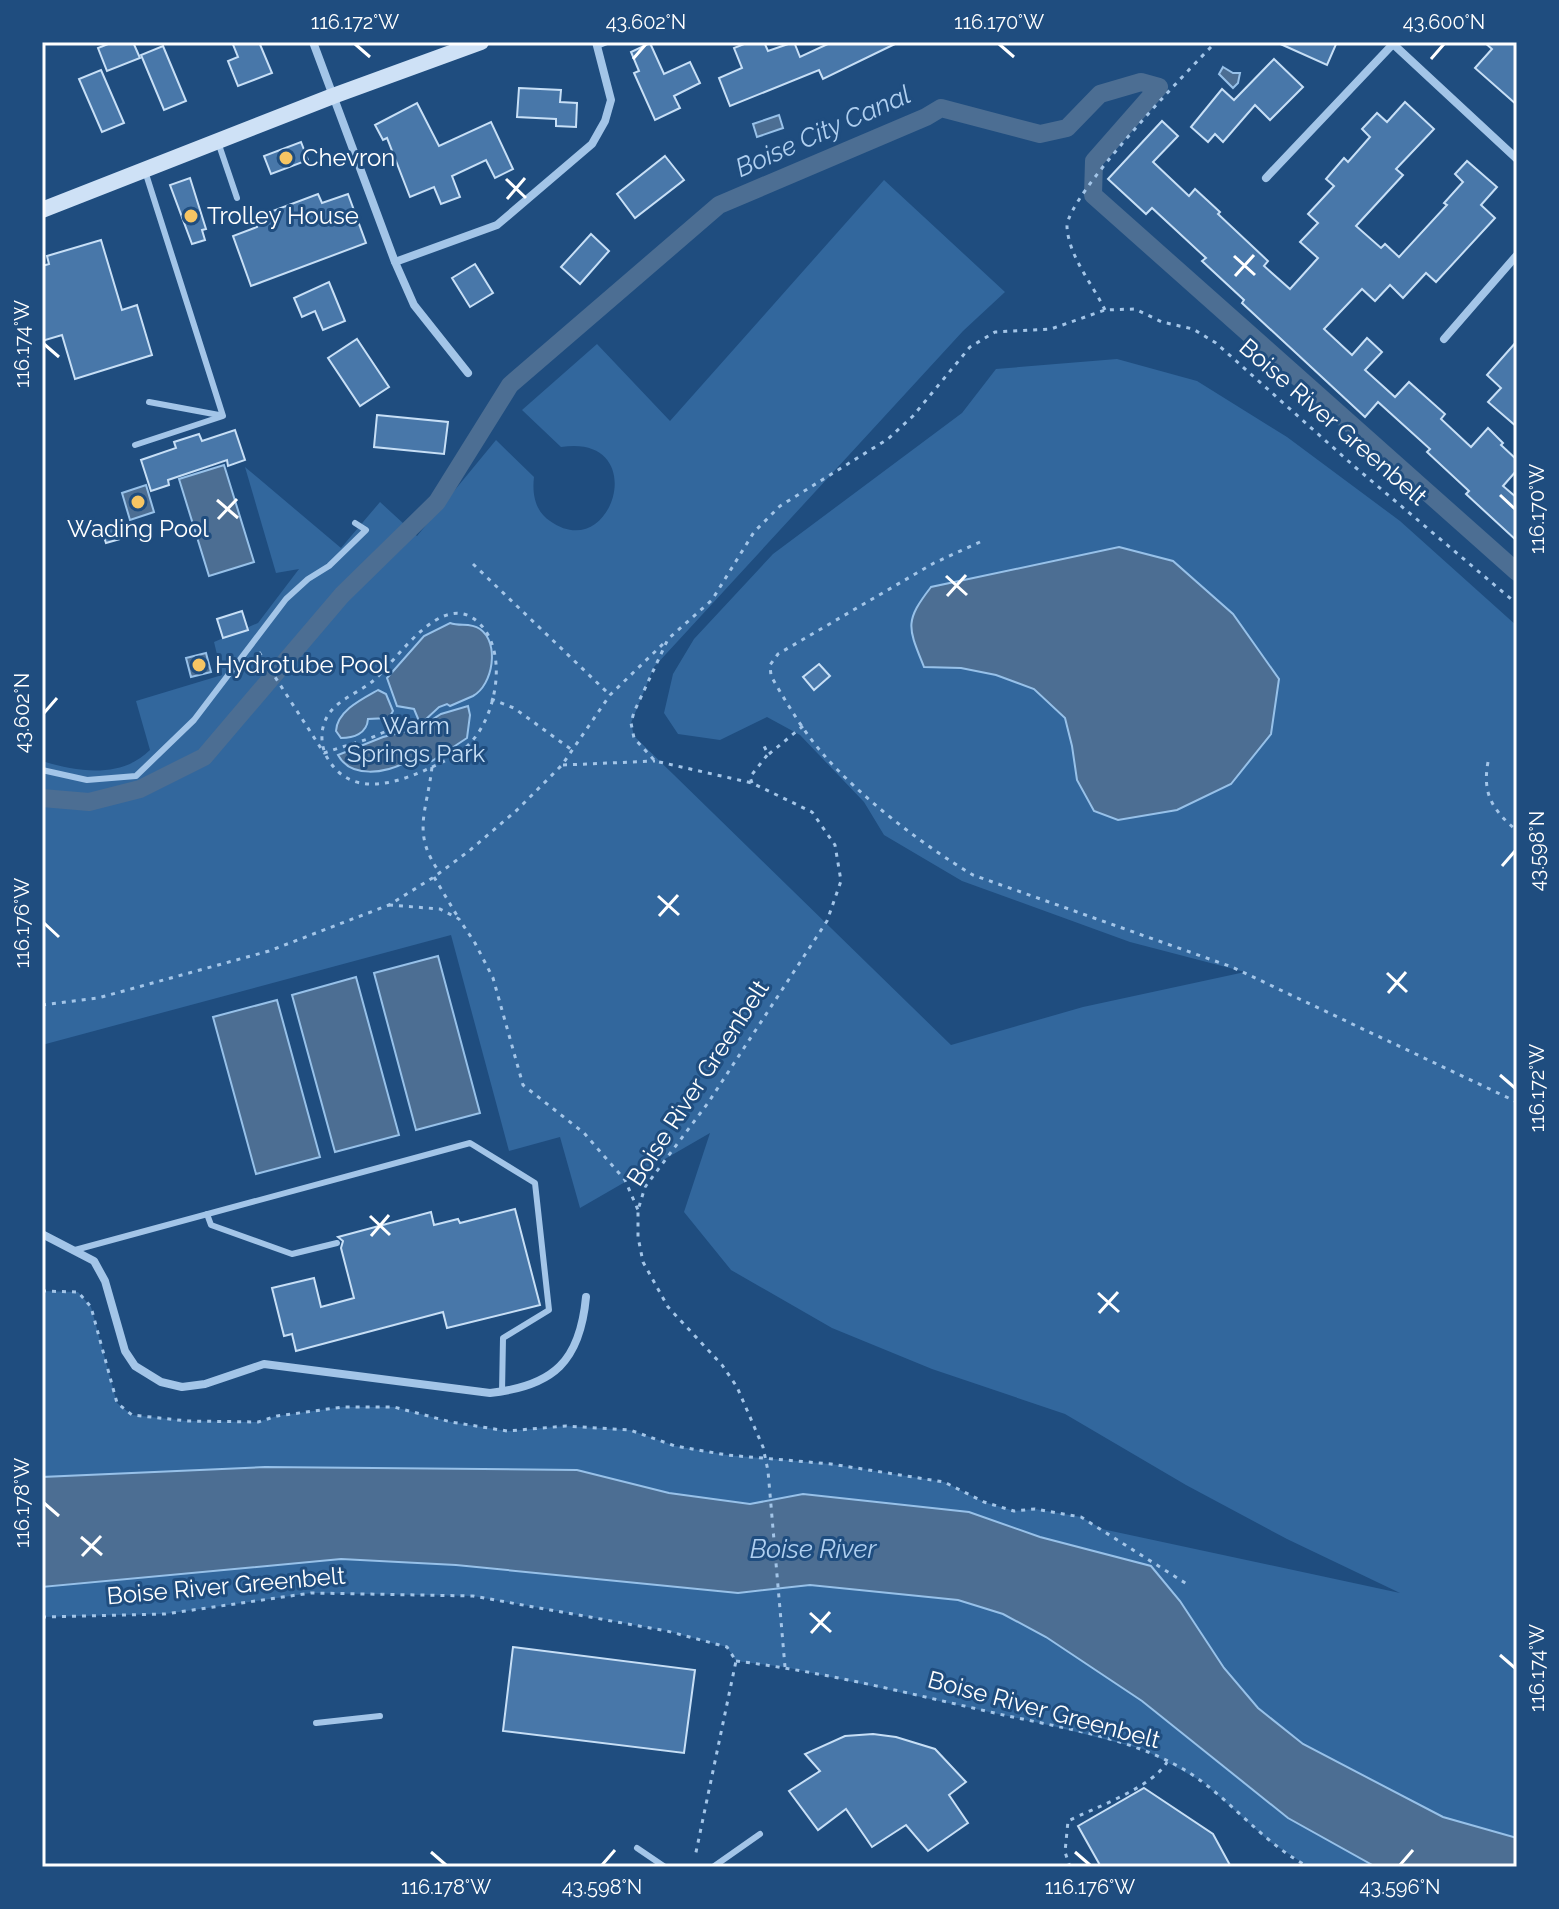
<svg xmlns="http://www.w3.org/2000/svg" width="1559" height="1909" font-family="Raleway,sans-serif">
  <style>
    .green { fill: #32679d }
    .water { fill: #4c6e93; stroke: #97c1e9; stroke-width: 2 }
    .lines { fill: none; stroke-linecap: round; stroke-linejoin: round }
    .canal { stroke: #4c6e93; stroke-width: 18 }
    .building { fill: #4877a9; stroke: #c7dff6; stroke-width: 2 }
    .path { stroke: #a3c5e8; stroke-width: 3; stroke-dasharray: 4 6; stroke-linecap: butt }
    .lane { stroke: #a3c5e8; stroke-width: 6 }
    .street { stroke: #a3c5e8; stroke-width: 8 }
    .secondary { stroke: #cee1f6; stroke-width: 16 }
    .ticks { fill: none; stroke: #fff; stroke-width: 3 }
    .poi-dot { fill: #f6c563; stroke: #1f4d7f; stroke-width: 3 }
    .labels { text-anchor: middle; stroke-width: 6; stroke-linejoin: round; paint-order: stroke }
    .poi-label { font-size: 24px; fill: #fff; stroke: #1f4d7f; text-anchor: start }
    .street-label { font-size: 24px; fill: #fff; stroke: #1f4d7f }
    .park-label { font-size: 24px; fill: #c7dff6; stroke: #1f4d7f }
    .water-label { font-size: 26px; font-style: italic; fill: #afcff0; stroke: #1f4d7f }
    .neatline { fill: none; stroke: #fff; stroke-width: 3 }
    .ticks-label { font-size: 20px; text-anchor: middle; fill: #fff }
  </style>
  <rect width="100%" height="100%" fill="#1f4d7f"/>
  <g class="green">
    <path d="M884,180L1005,292L963,331L654,667L631,723L634,736L951,1045L1083,1007L1245,972L1130,942L962,881L884,835L864,802L800,735L767,717L720,740L678,734L664,713L673,674L694,639L773,554L962,413L996,369L1117,359L1197,381L1287,437L1400,521L1517,626V1838L1443,1817L1303,1744L1258,1708L1224,1668L1180,1601L1151,1566L1040,1537L969,1512L803,1494L750,1504L669,1493L577,1470L265,1467L42,1477V1291L78,1292L91,1307L117,1403L132,1415L187,1421L258,1422L277,1416L343,1407H394L451,1422L507,1431L566,1426L630,1430L675,1446L727,1455L831,1464L944,1482L984,1502L1014,1511L1035,1509L1081,1517L1102,1529L1400,1593L1287,1539L1186,1485L1065,1414L932,1369L832,1328L731,1270L684,1212L710,1133L580,1208L560,1137L509,1151L451,935L42,1045V761C77,772 121,779 150,750L136,701L222,675L214,642L258,623L299,569L276,573L245,467L341,548L380,502L417,536L496,440L534,477C532,494 535,511 550,521C613,566 652,433 561,447L522,410L597,344L670,421Z"/>
    <polygon points="341,1559 456,1565 738,1593 809,1585 958,1600 1003,1614 1046,1637 1142,1701 1288,1818 1376,1867 1309,1867 1269,1841 1203,1782 1143,1749 1053,1726 785,1667 736,1661 727,1647 667,1631 473,1596 311,1593 165,1614 42,1617 42,1587"/>
  </g>
  <g class="water">
    <polygon points="1223,67 1233,73 1240,73 1238,83 1233,88 1219,74"/>
    <polygon points="779,115 783,128 757,137 753,124"/>
    <polygon points="224,465 254,562 209,576 179,479"/>
    <polygon points="146,485 154,512 130,520 122,493"/>
    <path d="M1119,547L1173,561L1233,614L1279,679L1271,734L1231,784L1177,810L1118,820L1094,811L1077,780L1072,746L1065,718L1034,689L996,675L961,668L924,667C908,627 904,622 931,587Z"/>
    <path d="M450,623C461,627 469,622 480,629C500,643 493,685 473,696C466,699 457,703 450,706L447,704L439,707L424,721H419L414,709L397,706L387,678L424,636Z"/>
    <polygon points="206,653 211,672 191,677 186,658"/>
    <path d="M378,690L386,694L393,711L389,718L368,719C367,734 353,738 341,738L336,731C337,711 362,699 378,690Z"/>
    <path d="M468,706L470,715L467,738L432,761L412,764L406,762C386,773 351,779 338,755L383,737L419,728L441,714Z"/>
    <polygon points="438,956 480,1113 416,1130 374,973"/>
    <polygon points="356,977 399,1135 335,1152 292,995"/>
    <polygon points="277,1000 320,1157 256,1174 213,1017"/>
    <polygon points="265,1467 577,1470 669,1493 750,1504 803,1494 969,1512 1040,1537 1151,1566 1180,1601 1224,1668 1258,1708 1303,1744 1443,1817 1517,1838 1517,1867 1376,1867 1288,1818 1142,1701 1046,1637 1003,1614 958,1600 810,1585 738,1593 456,1565 341,1559 42,1587 42,1477"/>
  </g>
  <g class="lines">
    <polyline class="canal" points="42,798 89,802 140,789 204,757 342,595 437,502 510,385 719,205 926,117 941,108 1040,134 1067,128 1100,94 1141,82 1159,87 1094,161 1093,195 1517,572"/>
  </g>
  <g class="building">
    <polygon points="113,42 133,42 140,58 107,71 98,48"/>
    <polygon points="232,42 259,42 272,73 238,86 228,61 238,57"/>
    <polygon points="749,42 764,42 768,51 794,42 800,57 832,42 899,42 823,79 819,70 730,106 719,78 742,68 734,48"/>
    <polygon points="1276,42 1337,42 1327,65"/>
    <polygon points="1484,42 1517,42 1517,105 1475,68 1492,49"/>
    <polygon points="650,43 664,74 690,62 700,83 674,96 680,108 655,120 634,73 639,71 631,52"/>
    <polygon points="163,46 186,101 164,110 141,55"/>
    <polygon points="1274,59 1303,87 1270,120 1255,105 1223,142 1215,134 1208,142 1191,127 1222,89 1234,100"/>
    <polygon points="101,70 124,123 102,132 79,79"/>
    <polygon points="519,88 561,90 560,102 577,103 576,127 556,126 556,119 517,117"/>
    <polygon points="1405,102 1434,129 1396,169 1403,175 1356,226 1381,248 1385,244 1399,257 1447,205 1444,203 1463,182 1455,174 1467,161 1497,187 1481,205 1495,218 1436,282 1426,273 1403,298 1390,285 1375,301 1362,289 1324,329 1352,355 1367,338 1382,352 1365,370 1395,397 1409,382 1445,414 1441,419 1471,447 1488,428 1503,443 1501,445 1517,460 1517,470 1503,486 1517,498 1517,541 1466,494 1469,491 1427,452 1430,449 1378,402 1365,417 1242,303 1244,300 1202,261 1206,258 1152,208 1146,214 1108,179 1162,121 1178,136 1153,162 1189,196 1195,189 1220,212 1218,214 1268,261 1264,266 1290,289 1318,258 1300,242 1318,223 1308,214 1334,186 1326,179 1344,158 1348,162 1370,137 1362,129 1377,113 1387,122"/>
    <polygon points="417,103 439,146 491,122 513,169 495,178 486,160 452,176 460,197 441,204 434,187 410,197 387,138 383,140 375,125"/>
    <polygon points="301,142 308,160 271,174 264,156"/>
    <polygon points="665,156 684,180 635,218 617,194"/>
    <polygon points="190,178 206,229 202,230 205,240 192,244 170,185"/>
    <polygon points="318,194 322,203 348,194 366,243 251,286 233,236 257,227 254,218"/>
    <polygon points="591,234 609,251 580,284 561,267"/>
    <polygon points="101,240 122,310 137,305 152,355 75,379 62,335 42,341 42,266 49,264 47,256"/>
    <polygon points="475,264 493,293 470,307 452,278"/>
    <polygon points="329,282 345,321 323,330 315,311 302,317 294,298"/>
    <polygon points="357,339 389,387 360,406 328,358"/>
    <polygon points="1517,341 1517,427 1488,402 1501,388 1487,375"/>
    <polygon points="377,415 448,422 444,454 374,447"/>
    <polygon points="235,430 245,460 228,466 227,460 168,480 169,485 151,491 141,460 176,448 174,442 199,434 202,441"/>
    <polygon points="116,524 120,539 106,543 101,528"/>
    <polygon points="242,611 248,630 223,638 217,619"/>
    <polygon points="819,664 830,676 814,690 803,677"/>
    <polygon points="515,1209 540,1305 447,1328 443,1312 296,1351 292,1334 284,1336 272,1288 314,1278 321,1307 354,1298 341,1248 343,1241 338,1237 431,1212 434,1225 458,1219 460,1223"/>
    <polygon points="513,1647 695,1670 684,1753 503,1731"/>
    <polygon points="873,1734 896,1737 935,1749 966,1782 949,1795 968,1823 928,1851 906,1825 872,1847 846,1809 818,1830 789,1791 820,1771 805,1754 845,1736"/>
    <polygon points="1144,1788 1213,1834 1231,1867 1101,1867 1078,1826"/>
  </g>
  <g class="lines">
    <g class="path">
      <path d="M1105,310C1092,283 1069,257 1067,227C1066,197 1189,69 1216,42"/>
      <path d="M980,542L934,563L778,654L770,665L771,676C786,702 803,731 823,754C860,797 924,846 973,875L1232,967L1517,1102"/>
      <polyline points="473,564 610,695"/>
      <path d="M259,652L324,753C351,743 384,738 405,718"/>
      <polyline points="491,699 514,708 572,750"/>
      <polyline points="769,754 803,726"/>
      <path d="M1488,762C1482,795 1493,810 1517,831"/>
      <polyline points="563,765 655,761"/>
      <path d="M432,767C447,760 461,754 472,741C497,713 508,651 479,623C442,587 397,661 373,681C356,695 331,701 324,724C320,735 322,750 328,759C352,799 398,783 432,767C427,812 411,833 440,873"/>
      <polyline points="752,783 750,777 768,754 763,744"/>
      <polyline points="434,877 459,919"/>
      <polyline points="389,905 440,909 459,919 475,943 493,978 523,1085 584,1133 625,1180 638,1210"/>
      <polyline points="42,1005 98,998 269,951 389,905 434,877 469,851 517,810 562,765 610,695 665,642"/>
      <polyline points="42,1291 78,1292 91,1307 117,1403 132,1415 187,1421 258,1422 277,1416 343,1407 394,1407 451,1422 507,1431 566,1426 630,1430 675,1446 727,1455 831,1464 944,1482 984,1502 1014,1511 1035,1509 1081,1517 1190,1586"/>
      <polyline points="42,1617 165,1614 311,1593 473,1596 667,1631 727,1647 736,1661 695,1857"/>
      <path d="M736,1661C825,1672 911,1694 999,1714C1057,1727 1121,1736 1174,1764C1225,1790 1258,1841 1309,1867"/>
      <polyline points="785,1667 768,1471 763,1447 737,1387 722,1365 668,1307 643,1262 638,1237 638,1210 645,1187 708,1103 827,921 841,881 835,845 812,812 752,783 655,761 634,738 631,723 634,712 668,639 712,600 754,532 780,506 888,439 913,416 970,347 995,332 1051,329 1105,310 1135,309 1162,322 1193,329 1216,343 1355,467 1517,604"/>
      <path d="M1070,1867L1065,1852L1068,1821C1094,1808 1153,1787 1167,1762"/>
    </g>
    <g class="lane">
      <polyline points="597,46 607,42"/>
      <polyline points="218,142 237,198"/>
      <polyline points="149,402 219,415"/>
      <polyline points="135,445 223,416 145,171"/>
      <polyline points="42,770 87,780 136,776 194,720 286,599 308,579 329,566 366,530 355,523"/>
      <polyline points="207,1214 211,1225 292,1254 337,1243"/>
      <polyline points="75,1250 470,1143 535,1183 549,1310 503,1338 502,1392"/>
      <polyline points="316,1723 380,1716"/>
      <polyline points="637,1848 665,1867"/>
      <polyline points="713,1867 760,1834"/>
    </g>
    <g class="street">
      <polyline points="313,42 395,262 414,305 468,373"/>
      <polyline points="1392,43 1517,159"/>
      <polyline points="1266,178 1393,44"/>
      <polyline points="395,262 497,225 592,144 605,121 611,100 596,42"/>
      <polyline points="1444,339 1517,255"/>
      <path d="M42,1234L94,1261L105,1281L125,1351L135,1366L161,1382L182,1387L205,1384L264,1364L490,1393C554,1386 580,1361 586,1297"/>
    </g>
    <polyline class="secondary" points="42,210 333,96 481,42"/>
  </g>
  <path class="ticks" d="M355,44L370,57M999,44L1014,57M633,59L646,44M1431,59L1444,44M506,179L526,198M507,199L525,178M1234,256L1255,275M1235,276L1254,255M44,344L59,357M1500,495L1515,509M217,500L238,518M218,519L237,499M946,576L967,595M947,596L966,575M44,713L57,698M1502,866L1515,851M658,896L679,915M659,916L678,895M44,923L59,937M1387,973L1407,992M1388,993L1406,972M1500,1075L1515,1088M370,1216L390,1235M371,1236L389,1215M1098,1293L1119,1312M1099,1313L1118,1292M44,1503L59,1516M81,1537L102,1555M82,1556L101,1536M810,1613L831,1632M811,1633L830,1612M1500,1655L1515,1668M431,1852L446,1865M1075,1852L1090,1865M602,1865L615,1850M1400,1865L1413,1850"/>
  <g class="poi-dot">
    <circle cx="286" cy="158" r="8"/>
    <circle cx="191" cy="216" r="8"/>
    <circle cx="138" cy="502" r="8"/>
    <circle cx="199" cy="665" r="8"/>
  </g>
  <g class="labels">
    <g class="poi-label">
      <text x="302" y="166">Chevron</text>
      <text x="207" y="224">Trolley House</text>
      <text x="138" y="537" text-anchor="middle">Wading Pool</text>
      <text x="215" y="673">Hydrotube Pool</text>
    </g>
    <g class="street-label">
      <text transform="translate(1333 422) rotate(41)" y="8">Boise River Greenbelt</text>
      <text transform="translate(698 1083) rotate(-57)" y="8">Boise River Greenbelt</text>
      <text transform="translate(226 1586) rotate(-5)" y="8">Boise River Greenbelt</text>
      <text transform="translate(1044 1710) rotate(15)" y="8">Boise River Greenbelt</text>
    </g>
    <g class="park-label">
      <text x="416" y="734">Warm<tspan x="416" dy="28">Springs Park</tspan></text>
    </g>
    <g class="water-label">
      <text transform="translate(823 131) rotate(-24)" y="9">Boise City Canal</text>
      <text x="813" y="1558">Boise River</text>
    </g>
  </g>
  <rect width="1559" height="1909" fill="none" stroke="#1f4d7f" stroke-width="88"/>
  <rect x="44" y="44" width="1471" height="1821" class="neatline"/>
  <g class="ticks-label">
    <text x="355" y="29">116.172°W</text>
    <text x="646" y="29">43.602°N</text>
    <text x="999" y="29">116.170°W</text>
    <text x="1444" y="29">43.600°N</text>
    <text transform="translate(22 344) rotate(-90)" y="7">116.174°W</text>
    <text transform="translate(1537 509) rotate(-90)" y="7">116.170°W</text>
    <text transform="translate(22 713) rotate(-90)" y="7">43.602°N</text>
    <text transform="translate(1537 851) rotate(-90)" y="7">43.598°N</text>
    <text transform="translate(22 923) rotate(-90)" y="7">116.176°W</text>
    <text transform="translate(1537 1088) rotate(-90)" y="7">116.172°W</text>
    <text transform="translate(22 1503) rotate(-90)" y="7">116.178°W</text>
    <text transform="translate(1537 1668) rotate(-90)" y="7">116.174°W</text>
    <text x="446" y="1894">116.178°W</text>
    <text x="602" y="1894">43.598°N</text>
    <text x="1090" y="1894">116.176°W</text>
    <text x="1400" y="1894">43.596°N</text>
  </g>
</svg>
